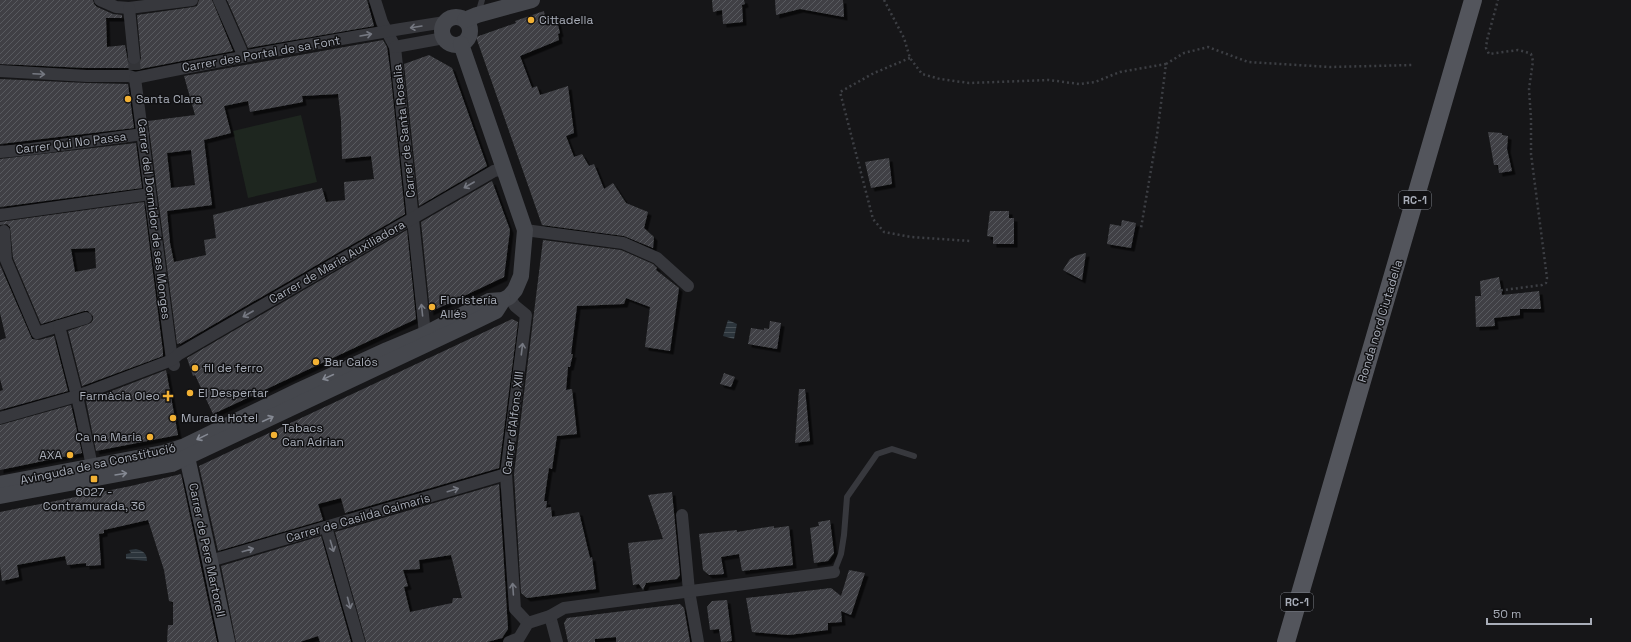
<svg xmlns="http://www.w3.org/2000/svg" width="1631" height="642" font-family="'Space Grotesk',sans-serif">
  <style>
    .pitch { fill: #1e261f }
    .water { fill: url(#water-rules) }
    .building { fill: url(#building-hatch); fill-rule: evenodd; filter: url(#shadow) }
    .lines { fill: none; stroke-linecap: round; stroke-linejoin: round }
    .street-tunnel { stroke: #333438; stroke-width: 12; stroke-dasharray: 12 6; stroke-linecap: butt }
    .path { stroke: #3d3f44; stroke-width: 2.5; stroke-dasharray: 2 3; stroke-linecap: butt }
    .lane { stroke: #37383d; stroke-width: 6 }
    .street { stroke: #37383d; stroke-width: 12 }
    .secondary { stroke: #45474d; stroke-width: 16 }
    .primary { stroke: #53555c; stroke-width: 18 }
    .oneway { stroke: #757881 }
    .oneway2 { stroke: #858993 }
    .poi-dot { fill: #f2b134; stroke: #111113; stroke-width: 1.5 }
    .labels { text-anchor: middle; stroke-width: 3; stroke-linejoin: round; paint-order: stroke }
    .shield { fill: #111113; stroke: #7b7e86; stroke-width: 1 }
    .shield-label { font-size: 11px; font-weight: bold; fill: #a8adb8 }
    .poi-label { font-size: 12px; fill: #a8adb8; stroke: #111113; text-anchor: start }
    .street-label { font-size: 12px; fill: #a8adb8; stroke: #111113 }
  </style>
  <defs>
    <pattern id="water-rules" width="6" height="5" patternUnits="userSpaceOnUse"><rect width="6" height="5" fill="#2c353c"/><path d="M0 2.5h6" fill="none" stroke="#485056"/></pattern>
    <pattern id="building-hatch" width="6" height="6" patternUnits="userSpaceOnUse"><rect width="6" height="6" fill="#404145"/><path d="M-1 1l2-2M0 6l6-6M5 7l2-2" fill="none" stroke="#595a5e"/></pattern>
    <filter id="shadow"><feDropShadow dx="3.5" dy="3.5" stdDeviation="0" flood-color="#0009"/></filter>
  </defs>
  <rect width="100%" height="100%" fill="#161618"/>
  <polygon class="pitch" points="301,115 317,182 248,198 233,131"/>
  <g class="water">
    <polygon points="728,320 737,324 734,339 723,336"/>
    <path d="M136,549C143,551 147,553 147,561L126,559V554L131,553L129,550Z"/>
  </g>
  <g class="building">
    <polygon points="0,0 93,0 94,4 97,7 113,14 122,15 122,18 106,18 107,47 125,45 128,62 134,65 139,64 141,58 137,15 193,7 197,6 199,0 212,0 233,51 135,70 129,68 87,68 0,64"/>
    <polygon points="227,0 367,0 374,26 248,48"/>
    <polygon points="712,0 744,0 745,4 742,5 743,22 723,24 722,10 713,12"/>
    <polygon points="775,0 843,0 844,17 800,9 776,15"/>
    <polygon points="544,11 546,25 557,21 560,33 558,34 559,40 520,56 532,88 537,86 540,95 568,86 574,133 566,136 574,157 582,154 589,166 594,164 604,189 613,183 626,203 648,212 644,228 654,237 653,248 624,236 542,225 476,37 516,23 515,21"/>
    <path d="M383,40L387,47L390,69L405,214L180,344V343L177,344L148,121L195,115L184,76ZM338,94L341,120L342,159L371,156L374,179L344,182L345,200L326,202L322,188L213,215L216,238L204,240L206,255L174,262L170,243L167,211L212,205L204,140L231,133L224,106L248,101L250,112L303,102L302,96ZM191,150L195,185L171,188L167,153Z"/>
    <polygon points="429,55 452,68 487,166 419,206 404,64"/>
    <polygon points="0,79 87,83 128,84 134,128 0,144"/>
    <polygon points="1488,132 1502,133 1502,135 1508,136 1507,149 1512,171 1499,173 1498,165 1494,165"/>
    <polygon points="136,143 142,188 0,207 0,159"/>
    <polygon points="889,158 892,184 871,188 865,162"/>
    <polygon points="492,181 510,230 504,277 430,312 421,222"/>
    <path d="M144,202L163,352V356L82,386L68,331L91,323L93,320V316L88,311H84L41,324L13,258L10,227L7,224L0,225V222ZM95,248L96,268L75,272L71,249Z"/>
    <polygon points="990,211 1009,211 1009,218 1014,218 1014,244 993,244 993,237 987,236"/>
    <polygon points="1122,220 1136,223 1131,248 1107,244 1110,224 1121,226"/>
    <polygon points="407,230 416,319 213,414 195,375 193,376 187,358"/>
    <polygon points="543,240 621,250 653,264 657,268 656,270 679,288 670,351 645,347 650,307 626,298 624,304 577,306 571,354 573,354 570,367 568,367 566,390 572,389 577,434 557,436 552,469 549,468 544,501 547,501 546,508 551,507 552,517 579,512 590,558 592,557 596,589 527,598 521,593 514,474"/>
    <polygon points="1086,253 1082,280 1063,270 1070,259 1078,255"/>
    <polygon points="0,265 32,339 39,340 54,336 68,391 0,410 0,391 3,390 0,379 0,340 6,338 0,313"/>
    <polygon points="1499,277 1502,295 1539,291 1541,309 1520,309 1520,315 1494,318 1495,326 1476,327 1475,296 1481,296 1480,281"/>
    <polygon points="512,319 518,322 499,468 345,513 341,498 318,504 323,520 218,551 199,466"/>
    <polygon points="770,321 781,323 777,349 748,344 751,328 764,330 764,328 769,329"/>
    <polygon points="166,370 178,435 96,451 86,401"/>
    <polygon points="724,373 735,377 731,387 720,384"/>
    <polygon points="799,389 805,389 810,441 795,443"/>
    <polygon points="71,405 82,453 0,470 0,425"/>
    <polygon points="181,474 217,642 167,642 168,625 173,625 173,602 169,601 164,570 148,520 104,530 104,533 99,534 101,565 86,566 86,563 67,565 65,556 17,565 19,577 2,581 0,566 0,512 131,486"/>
    <path d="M499,484L508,629L502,638L487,642H366L335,532ZM451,555L462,598H453L452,603L410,612L404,587L408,586L403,570L420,569L419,560Z"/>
    <polygon points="672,492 680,575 677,579 646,583 643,590 639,584 633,585 628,543 663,539 648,495"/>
    <polygon points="830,520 834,553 828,561 814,563 810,528 819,526 818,522"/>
    <polygon points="774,526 774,528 789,526 793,565 742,571 739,554 721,557 724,574 709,575 703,570 699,534 737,530 737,532"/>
    <polygon points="321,536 351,642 320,642 318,636 300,642 236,642 221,566"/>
    <polygon points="849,570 865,573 851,615 841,611 842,622 828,623 828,630 789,635 752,632 746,598 831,588 841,596"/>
    <polygon points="727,600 732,641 721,642 719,629 710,630 707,607 712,601"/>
    <polygon points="680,604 684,608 690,642 616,642 616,637 595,639 595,642 568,642 564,623 567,618"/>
  </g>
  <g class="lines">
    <polyline class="street-tunnel" points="134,58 135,78"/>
    <g class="path">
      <polyline points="884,0 904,38 910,58 922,74 940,79 969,83 1049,80 1079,84 1095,82 1120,72 1166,64 1157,135 1141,228"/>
      <polyline points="910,58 874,73 840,92 873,219 884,232 911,237 970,241"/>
      <polyline points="1166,64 1184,53 1208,47 1248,62 1330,67 1413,65"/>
      <polyline points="1496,291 1542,285 1546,283 1547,278 1531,154 1531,119 1529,89 1533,61 1531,54 1526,52 1518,50 1489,54 1486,48 1487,40 1498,0"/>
    </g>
    <g class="lane">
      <polyline points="478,14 482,0"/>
      <polyline points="834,572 841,554 844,535 847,497 877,454 892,449 914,456"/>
    </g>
    <g class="street">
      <polyline points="100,0 116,7 129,8 192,0"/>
      <polyline points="219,0 241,50 242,57"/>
      <polyline points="375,0 382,22 395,47 425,334 424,338 422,339"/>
      <polyline points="129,8 134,58"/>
      <polyline points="395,47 444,38"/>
      <polyline points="0,71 87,76 129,76 135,78"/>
      <path d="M135,78C238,57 341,38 445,22"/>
      <polyline points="135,78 172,360 174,365"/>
      <polyline points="0,152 31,149 143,134"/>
      <polyline points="0,215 150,194"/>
      <polyline points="525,230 623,243 657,258 688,286"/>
      <polyline points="4,231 6,260 37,333 59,326 77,396 92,466"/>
      <polyline points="509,297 515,306 526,315 506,474 515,609 528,623"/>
      <polyline points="59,326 86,318"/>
      <polyline points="0,418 77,396 172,360 179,354 494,171 504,169"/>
      <polyline points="682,515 689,591 698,642"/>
      <polyline points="326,527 359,642"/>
      <polyline points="210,561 506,474"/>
      <polyline points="550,616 557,642"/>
      <polyline points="509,642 519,638 528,623 550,616 564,608 834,572"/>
    </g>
    <g class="secondary">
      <circle cx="456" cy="31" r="14"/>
      <polyline points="465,20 477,15 532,0"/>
      <polyline points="185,448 210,561 227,642"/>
      <polyline points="0,484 163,453 185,446 298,391 387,350 425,334 489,301 503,300 509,297 515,290 521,276 525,230 461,44"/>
      <polyline points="0,496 172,464 465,326 496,311 503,300"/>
    </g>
    <polyline class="primary" points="1286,642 1473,0"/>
  </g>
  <defs><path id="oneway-shaft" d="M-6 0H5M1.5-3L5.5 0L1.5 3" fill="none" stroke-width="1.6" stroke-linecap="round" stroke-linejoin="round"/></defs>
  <g class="oneway">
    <use href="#oneway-shaft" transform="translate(416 27) rotate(171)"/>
    <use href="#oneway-shaft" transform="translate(366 35) rotate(-10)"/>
    <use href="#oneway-shaft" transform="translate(39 74) rotate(3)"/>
    <use href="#oneway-shaft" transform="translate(469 185) rotate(150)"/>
    <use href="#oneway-shaft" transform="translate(422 310) rotate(-96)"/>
    <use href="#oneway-shaft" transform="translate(248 314) rotate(150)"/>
    <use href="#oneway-shaft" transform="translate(522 349) rotate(-83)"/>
    <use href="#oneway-shaft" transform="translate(453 490) rotate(-17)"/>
    <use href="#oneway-shaft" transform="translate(332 546) rotate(73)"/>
    <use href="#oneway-shaft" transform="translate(248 550) rotate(-16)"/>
    <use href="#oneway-shaft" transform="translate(513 589) rotate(-94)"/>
    <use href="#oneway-shaft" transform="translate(349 603) rotate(75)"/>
  </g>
  <g class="oneway2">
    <use href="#oneway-shaft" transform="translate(328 377) rotate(155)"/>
    <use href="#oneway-shaft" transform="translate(268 419) rotate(-25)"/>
    <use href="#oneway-shaft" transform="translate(202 437) rotate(154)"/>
    <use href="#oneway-shaft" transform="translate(121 474) rotate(-9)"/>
  </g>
  <g class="poi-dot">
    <circle cx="531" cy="20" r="4"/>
    <circle cx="128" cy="99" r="4"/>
    <circle cx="432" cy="307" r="4"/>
    <circle cx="316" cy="362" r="4"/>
    <circle cx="195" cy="368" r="4"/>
    <circle cx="190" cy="393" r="4"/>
    <path d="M166 390h4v4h4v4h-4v4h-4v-4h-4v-4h4z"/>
    <circle cx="173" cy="418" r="4"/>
    <circle cx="274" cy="435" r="4"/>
    <circle cx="150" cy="437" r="4"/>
    <circle cx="70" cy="455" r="4"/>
    <rect x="90" y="475" width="8" height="8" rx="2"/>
  </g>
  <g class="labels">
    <g class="shield">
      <rect x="1399" y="191" width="32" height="18" rx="3"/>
      <rect x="1281" y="593" width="32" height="18" rx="3"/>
    </g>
    <g class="shield-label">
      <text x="1415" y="204">RC-1</text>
      <text x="1297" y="606">RC-1</text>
    </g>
    <g class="poi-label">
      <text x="539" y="24">Cittadella</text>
      <text x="136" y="103">Santa Clara</text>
      <text x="440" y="304">Floristería<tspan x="440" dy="14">Allés</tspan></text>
      <text x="324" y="366">Bar Calós</text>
      <text x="203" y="372">fil de ferro</text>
      <text x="198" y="397">El Despertar</text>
      <text x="160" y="400" text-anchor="end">Farmàcia Oleo</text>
      <text x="181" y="422">Murada Hotel</text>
      <text x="282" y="432">Tabacs<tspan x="282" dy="14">Can Adrian</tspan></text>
      <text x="142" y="441" text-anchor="end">Ca na Maria</text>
      <text x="62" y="459" text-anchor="end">AXA</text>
      <text x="94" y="496" text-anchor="middle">6027 -<tspan x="94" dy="14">Contramurada, 36</tspan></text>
    </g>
    <g class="street-label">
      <text transform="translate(261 54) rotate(-10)" y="4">Carrer des Portal de sa Font</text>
      <text transform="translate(404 131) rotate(-96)" y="4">Carrer de Santa Rosalia</text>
      <text transform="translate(71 143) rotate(-7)" y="4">Carrer Qui No Passa</text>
      <text transform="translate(154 219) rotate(83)" y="4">Carrer del Dormidor de ses Monges</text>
      <text transform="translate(337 262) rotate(-30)" y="4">Carrer de Maria Auxiliadora</text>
      <text transform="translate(1380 321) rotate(-73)" y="4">Ronda nord Ciutadella</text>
      <text transform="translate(513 423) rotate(-83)" y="4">Carrer d'Alfons XIII</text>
      <text transform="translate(98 464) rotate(-12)" y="4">Avinguda de sa Constitució</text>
      <text transform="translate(358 518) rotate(-16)" y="4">Carrer de Casilda Caimaris</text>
      <text transform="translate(207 550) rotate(78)" y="4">Carrer de Pere Martorell</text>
    </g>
  </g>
  <path d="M1487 618v6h104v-6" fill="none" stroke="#a8adb8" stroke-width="2"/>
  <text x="1493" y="618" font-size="12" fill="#a8adb8" stroke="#111113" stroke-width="3" paint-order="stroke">50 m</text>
</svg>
